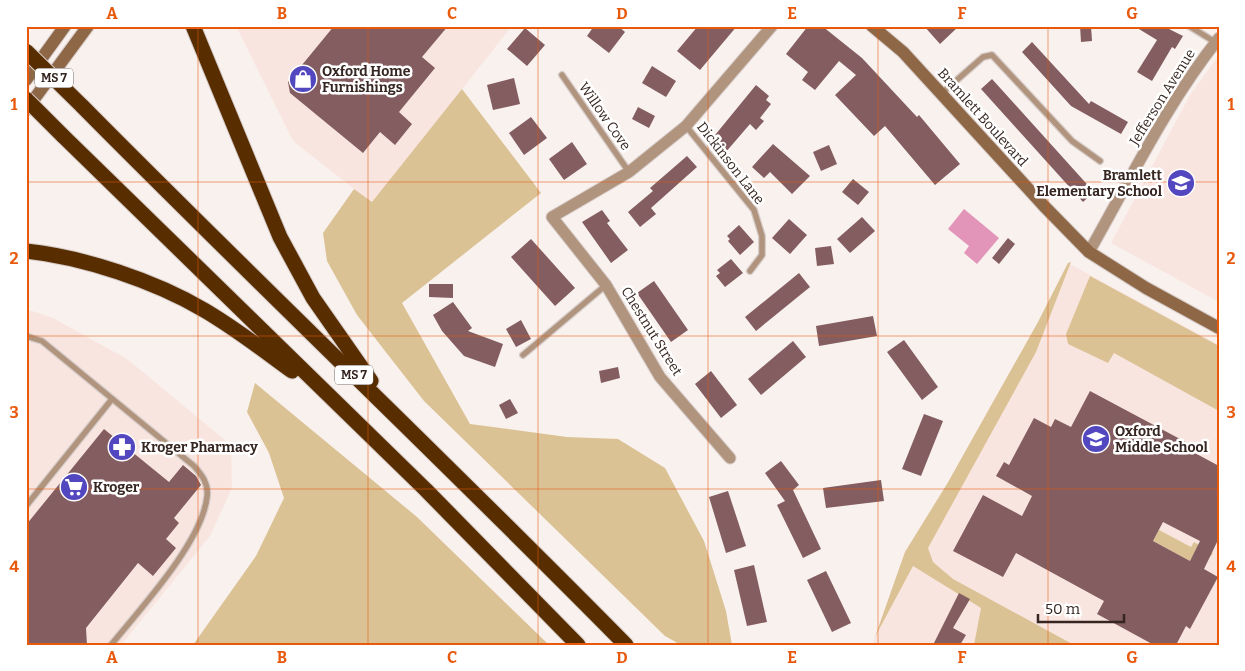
<svg xmlns="http://www.w3.org/2000/svg" width="1245" height="671" font-family="Bitter,serif">
  <style>
    .built { fill: #f9e5df }
    .green { fill: #dbc295 }
    .water { fill: #e295b9 }
    .building { fill: #835d60; fill-rule: evenodd }
    .lines { fill: none; stroke-linecap: round; stroke-linejoin: round }
    .lane-casing { stroke: #d6ccc9; stroke-width: 8 }
    .street-casing { stroke: #d6ccc9; stroke-width: 13 }
    .secondary-casing { stroke: #d6ccc9; stroke-width: 14 }
    .highway-casing { stroke: #d6ccc9; stroke-width: 17 }
    .lane { stroke: #b0947e; stroke-width: 5.5 }
    .street { stroke: #b0947e; stroke-width: 11 }
    .secondary { stroke: #8e6746; stroke-width: 12 }
    .highway { stroke: #582e01; stroke-width: 15 }
    .highway-bridge-casing { stroke: #d6ccc9; stroke-width: 17; stroke-linecap: butt }
    .highway-bridge { stroke: #582e01; stroke-width: 15 }
    .grid { fill: none; stroke: #e8590c; stroke-width: 1; stroke-opacity: 0.55 }
    .labels { text-anchor: middle; stroke-width: 5; stroke-linejoin: round; paint-order: stroke }
    .shield { fill: #fff; stroke: #726764; stroke-width: 1 }
    .shield-label { font-size: 12px; font-weight: bold; fill: #352621 }
    .poi-label { font-size: 14px; font-weight: bold; fill: #352621; stroke: #fff; text-anchor: start }
    .street-label { font-size: 14px; fill: #352621; stroke: #fff }
    .neatline { fill: none; stroke: #e8590c; stroke-width: 2 }
    .grid-label { font-size: 16px; text-anchor: middle; font-weight: bold; fill: #e8590c }
  </style>
  <rect width="100%" height="100%" fill="#f9f1ee"/>
  <g class="built">
    <polygon points="236,26 512,26 372,203 293,141"/>
    <polygon points="1219,55 1219,302 1111,243 1190,95"/>
    <polygon points="1068,263 1219,345 1219,645 872,645 905,552 947,484 997,395 1038,322"/>
    <polygon points="26,309 53,318 127,359 231,445 232,488 210,536 121,645 26,645"/>
  </g>
  <g class="green">
    <polygon points="462,89 541,193 402,303 470,424 567,437 618,439 665,468 704,541 726,611 732,645 681,645 665,636 424,401 357,315 327,261 323,233 354,189 372,202"/>
    <polygon points="1071,262 1036,352 928,548 933,562 953,579 1074,645 974,645 981,608 913,566 875,637 905,552 947,484 1038,322 1068,263"/>
    <polygon points="1090,276 1219,346 1219,411 1114,353 1108,363 1068,344 1066,334"/>
    <polygon points="255,383 417,517 549,645 193,645 256,556 284,498 269,453 247,412"/>
    <polygon points="1159,530 1191,547 1194,542 1213,553 1210,557 1196,550 1190,561 1153,541"/>
  </g>
  <polygon class="water" points="964,209 999,238 977,264 964,253 969,246 948,229"/>
  <g class="building">
    <polygon points="334,26 448,26 422,57 435,68 399,112 412,124 395,145 380,132 363,153 290,93 288,82"/>
    <polygon points="594,26 618,26 625,32 609,53 587,36"/>
    <polygon points="698,26 737,26 700,70 677,51"/>
    <polygon points="808,26 822,26 862,58 917,117 919,115 960,164 935,185 885,126 874,136 835,95 856,75 839,61 815,90 802,80 808,72 786,54"/>
    <polygon points="924,26 959,26 940,44"/>
    <polygon points="1080,26 1091,26 1092,41 1081,42"/>
    <polygon points="1134,26 1163,26 1183,36 1175,49 1172,47 1152,81 1137,72 1157,40"/>
    <polygon points="525,28 545,45 527,66 507,49"/>
    <polygon points="1032,42 1089,104 1091,101 1128,122 1121,134 1071,106 1022,52"/>
    <polygon points="652,66 676,81 666,97 642,83"/>
    <polygon points="514,78 520,104 493,110 487,85"/>
    <polygon points="992,79 1094,192 1083,202 981,89"/>
    <polygon points="756,85 769,96 766,100 771,104 760,118 764,121 756,130 750,124 725,153 711,140"/>
    <polygon points="638,107 655,116 649,128 632,119"/>
    <polygon points="531,117 547,138 524,155 509,133"/>
    <polygon points="572,142 587,164 564,180 549,159"/>
    <polygon points="773,144 810,176 792,194 770,172 764,178 752,167"/>
    <polygon points="829,145 837,164 821,171 813,152"/>
    <polygon points="687,156 697,167 651,208 656,214 640,227 628,212 653,191 650,188"/>
    <polygon points="853,179 869,192 858,205 842,192"/>
    <polygon points="602,210 610,221 607,223 628,250 611,263 582,222"/>
    <polygon points="862,217 875,231 850,253 837,239"/>
    <polygon points="789,219 807,235 790,254 772,238"/>
    <polygon points="739,225 754,242 740,255 728,241 730,239 727,236"/>
    <polygon points="1008,238 1015,244 999,264 992,258"/>
    <polygon points="531,239 575,288 555,306 511,257"/>
    <polygon points="831,246 834,264 817,266 815,248"/>
    <polygon points="731,259 743,273 725,287 716,276 720,273 717,270"/>
    <polygon points="799,273 810,287 756,331 745,317"/>
    <polygon points="654,281 688,330 671,342 637,293"/>
    <polygon points="429,284 453,284 453,298 429,297"/>
    <polygon points="453,302 472,328 468,331 503,344 495,367 464,356 442,331 433,315"/>
    <polygon points="873,316 877,336 819,346 816,326"/>
    <polygon points="521,320 531,339 516,347 506,329"/>
    <polygon points="904,340 938,387 922,400 887,352"/>
    <polygon points="793,341 806,357 761,395 748,379"/>
    <polygon points="618,367 620,378 601,383 599,371"/>
    <polygon points="711,371 737,405 721,418 695,384"/>
    <path d="M1090,391L1195,447L1193,452L1219,466V538L1204,569L1218,577L1190,629L1186,626L1176,645H1154L1097,614L1104,601L1016,553L1003,577L953,551L983,495L1022,516L1032,496L996,476L1004,462L1009,465L1034,418L1051,427L1055,419L1071,427ZM1163,522L1200,541L1190,561L1153,541Z"/>
    <polygon points="510,399 518,413 506,419 499,405"/>
    <polygon points="924,414 943,421 921,476 902,469"/>
    <polygon points="104,429 169,482 183,465 196,476 201,485 174,518 179,523 166,539 176,548 153,576 138,563 86,628 87,645 26,645 26,525"/>
    <polygon points="781,461 799,485 793,490 821,549 803,558 777,505 785,501 765,473"/>
    <polygon points="881,480 884,501 826,508 823,488"/>
    <polygon points="728,491 746,546 726,553 709,497"/>
    <polygon points="754,565 767,622 747,626 734,570"/>
    <polygon points="826,571 851,623 832,632 807,580"/>
    <polygon points="959,593 970,599 953,628 966,635 960,645 933,645"/>
  </g>
  <g class="lines">
    <defs>
      <g id="lane">
        <polyline points="1189,26 1215,42"/>
        <polyline points="562,75 629,172"/>
        <polyline points="941,94 983,57 992,55 1072,141 1100,161"/>
        <polyline points="686,126 754,210 762,236 762,255 750,271"/>
        <path d="M26,336L42,341L194,466C202,475 209,484 207,497C202,542 141,608 111,645"/>
        <polyline points="523,355 606,285"/>
        <polyline points="26,506 112,399"/>
      </g>
      <g id="street">
        <path d="M1089,252C1130,180 1167,103 1219,38"/>
        <polyline points="730,458 660,377 606,285 552,217 629,172 686,126 772,26"/>
      </g>
      <g id="secondary">
        <polyline points="872,26 903,52 1044,206 1089,252 1146,288 1219,328"/>
        <polyline points="26,80 65,26"/>
        <polyline points="26,110 88,26"/>
      </g>
      <g id="highway">
        <polyline points="193,26 280,237 313,298 371,381"/>
        <path d="M82,106C261,287 447,463 626,645"/>
        <polyline points="62,135 426,490 578,645"/>
        <path d="M26,251C83,257 155,281 204,310C235,328 263,350 292,371"/>
      </g>
    </defs>
    <use href="#lane" class="lane-casing"/>
    <use href="#street" class="street-casing"/>
    <use href="#secondary" class="secondary-casing"/>
    <use href="#highway" class="highway-casing"/>
    <use href="#lane" class="lane"/>
    <use href="#street" class="street"/>
    <use href="#secondary" class="secondary"/>
    <use href="#highway" class="highway"/>
    <defs>
      <g id="highway-bridge">
        <polyline points="26,51 82,106"/>
        <polyline points="26,99 62,135"/>
      </g>
    </defs>
    <use href="#highway-bridge" class="highway-bridge-casing"/>
    <use href="#highway-bridge" class="highway-bridge"/>
  </g>
  <path class="grid" d="M198,26V645M368,26V645M538,26V645M708,26V645M878,26V645M1048,26V645M26,182H1219M26,336H1219M26,489H1219"/>
  <defs>
    <symbol id="shop-disc" viewBox="-11 -11 22 22"><circle r="9.5" fill="#5247be" stroke="#fff"/><path d="M-5-2.5h2.3a2.7 3.5 0 0 1 5.4 0H5L5.5 6h-11ZM-1.5-2.5h3a1.5 2.3 0 0 0-3 0Z" fill="#fff"/></symbol>
    <symbol id="school-disc" viewBox="-11 -11 22 22"><circle r="9.5" fill="#5247be" stroke="#fff"/><path d="M0-5L7-2L0 1L-7-2ZM-4 1L0 2.5L4 1V4Q0 6-4 4Z" fill="#fff"/></symbol>
    <symbol id="pharmacy-disc" viewBox="-11 -11 22 22"><circle r="9.5" fill="#5247be" stroke="#fff"/><path d="M-2-6h4v4h4v4h-4v4h-4v-4h-4v-4h4Z" fill="#fff"/></symbol>
    <symbol id="supermarket-disc" viewBox="-11 -11 22 22"><circle r="9.5" fill="#5247be" stroke="#fff"/><path d="M-6-5.5h2.5l.6 2H6L4.5 2H-2.5L-4.4-4H-6ZM-1.5 3.2a1.3 1.3 0 1 0 .1 0ZM3 3.2a1.3 1.3 0 1 0 .1 0Z" fill="#fff"/></symbol>
  </defs>
  <g fill-rule="evenodd">
    <use href="#shop-disc" x="287" y="63" width="32" height="32"/>
    <use href="#school-disc" x="1165" y="167" width="32" height="32"/>
    <use href="#school-disc" x="1080" y="423" width="32" height="32"/>
    <use href="#pharmacy-disc" x="106" y="431" width="32" height="32"/>
    <use href="#supermarket-disc" x="58" y="471" width="32" height="32"/>
  </g>
  <g class="labels">
    <g class="shield">
      <rect x="35" y="68.5" width="38" height="19" rx="4"/>
      <rect x="335" y="365.5" width="38" height="19" rx="4"/>
    </g>
    <g class="shield-label">
      <text x="54" y="82">MS 7</text>
      <text x="354" y="379">MS 7</text>
    </g>
    <g class="poi-label">
      <text x="322" y="76">Oxford Home<tspan x="322" dy="16">Furnishings</tspan></text>
      <text x="1162" y="180" text-anchor="end">Bramlett<tspan x="1162" dy="16">Elementary School</tspan></text>
      <text x="1115" y="436">Oxford<tspan x="1115" dy="16">Middle School</tspan></text>
      <text x="141" y="452">Kroger Pharmacy</text>
      <text x="93" y="492">Kroger</text>
    </g>
    <g class="street-label">
      <text transform="translate(1162 97) rotate(-58)" y="5">Jefferson Avenue</text>
      <text transform="translate(605 116) rotate(55)" y="5">Willow Cove</text>
      <text transform="translate(983 117) rotate(48)" y="5">Bramlett Boulevard</text>
      <text transform="translate(731 163) rotate(52)" y="5">Dickinson Lane</text>
      <text transform="translate(652 331) rotate(58)" y="5">Chestnut Street</text>
    </g>
  </g>
  <rect width="1245" height="671" fill="none" stroke="#ffffff" stroke-width="55"/>
  <path d="M1038 614v8h86v-8" fill="none" stroke="#352621" stroke-width="2.5"/>
  <text x="1045" y="614" font-size="15" fill="#352621" stroke="#ffffff" stroke-width="4" paint-order="stroke">50 m</text>
  <rect x="28" y="28" width="1190" height="616" class="neatline"/>
  <g class="grid-label">
    <text x="112" y="19">A</text>
    <text x="282" y="19">B</text>
    <text x="452" y="19">C</text>
    <text x="622" y="19">D</text>
    <text x="792" y="19">E</text>
    <text x="962" y="19">F</text>
    <text x="1132" y="19">G</text>
    <text x="14" y="110">1</text>
    <text x="1231" y="110">1</text>
    <text x="14" y="264">2</text>
    <text x="1231" y="264">2</text>
    <text x="14" y="418">3</text>
    <text x="1231" y="418">3</text>
    <text x="14" y="572">4</text>
    <text x="1231" y="572">4</text>
    <text x="112" y="663">A</text>
    <text x="282" y="663">B</text>
    <text x="452" y="663">C</text>
    <text x="622" y="663">D</text>
    <text x="792" y="663">E</text>
    <text x="962" y="663">F</text>
    <text x="1132" y="663">G</text>
  </g>
</svg>
